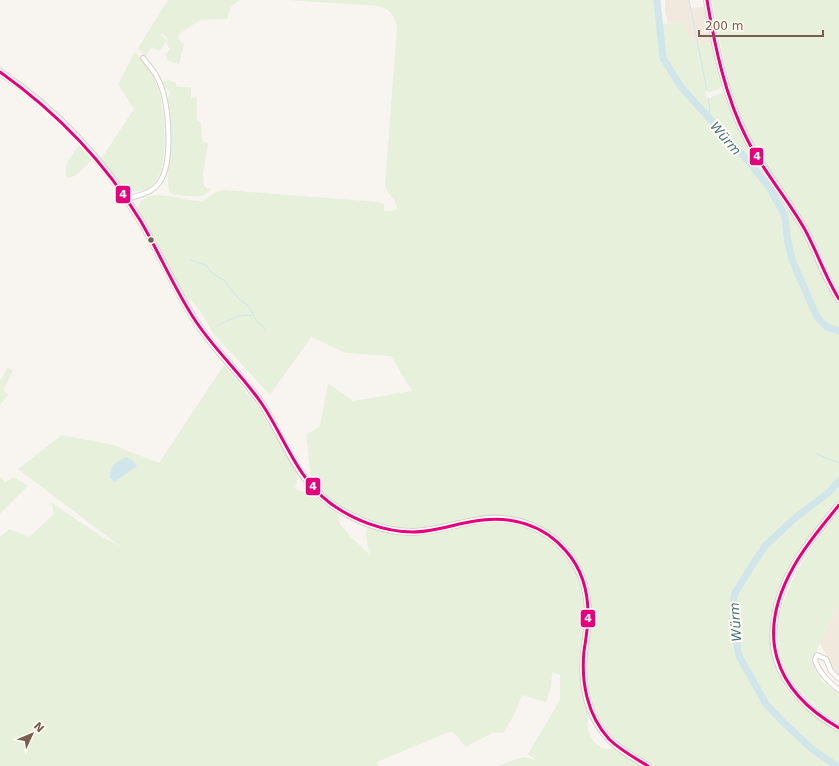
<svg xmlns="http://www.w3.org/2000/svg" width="839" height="766" font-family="'DejaVu Sans',sans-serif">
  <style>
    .residential { fill: #f1e8de }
    .green { fill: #e6f0db }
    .water { fill: #d1e6ea }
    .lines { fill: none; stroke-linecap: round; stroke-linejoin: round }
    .stream { stroke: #d1e6ea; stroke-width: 1 }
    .river { stroke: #d1e6ea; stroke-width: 7 }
    .street-casing { stroke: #d6d1cb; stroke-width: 6 }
    .secondary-casing { stroke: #d8d2cc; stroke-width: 8 }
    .street { stroke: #fefefd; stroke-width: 4 }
    .secondary { stroke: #fefefd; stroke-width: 5.5 }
    .bus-1-casing { stroke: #fffaf3; stroke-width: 6 }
    .bus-1 { stroke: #e5007d; stroke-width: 3 }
    .bus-dot { fill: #785e4e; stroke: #fffaf3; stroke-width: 1.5 }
    .labels { text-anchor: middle; stroke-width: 4; stroke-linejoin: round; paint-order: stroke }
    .water-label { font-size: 13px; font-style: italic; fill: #457783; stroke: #fffaf3 }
    .line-badge { stroke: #fffaf3; stroke-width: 1.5 }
    .badge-label { font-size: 11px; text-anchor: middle; font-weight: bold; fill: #fff }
  </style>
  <rect width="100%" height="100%" fill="#f8f5f0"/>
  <g class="residential">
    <polygon points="665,0 689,0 690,8 704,7 711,43 700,45 699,39 689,41 685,22 668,23 665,11"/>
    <polygon points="838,606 839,606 839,676 830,663 820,643"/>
  </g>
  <g class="green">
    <polygon points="168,0 239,0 231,7 227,19 200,20 179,34 178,38 184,45 179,64 175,63 167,60 166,54 170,49 167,45 168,39 162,33 160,35 167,40 160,51 152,47 146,56 144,56 138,48"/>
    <path d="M288,0H659L667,62L673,70L667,62L662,24L685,22L689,41L699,39L700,45L712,43L723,85L719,89L709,92L705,91L707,99L723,92L743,138L760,169L794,219L805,237L834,299L839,305V500L799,550L786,572L777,595L770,621V644L776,669L786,689L797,702L821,721L839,732V766H653C633,754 610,742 598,721C578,686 590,648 591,611C592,583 577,554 556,537C508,500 474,523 423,528C379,533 337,511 308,479L311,476L306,435L320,426L328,383L353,401L412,391L391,356L346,353L311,337L270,395L212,332L204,317L193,302L186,298L137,211C142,182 181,202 201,201C206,200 210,195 214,193C217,191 220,191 224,190L378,202L384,204V211H392L397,209C397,200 387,194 385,185L397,28C395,16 390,8 378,6Z"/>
    <path d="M712,0H839V293C828,272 821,250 809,230C787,192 757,159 741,118C727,81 719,39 712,0Z"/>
    <path d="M135,52C146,63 155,76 159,91C165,113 173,180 145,190C139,191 133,192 127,189C117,182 109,169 101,159L134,109L118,84Z"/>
    <path d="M169,80L175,83L177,87H191V98L197,97V121L201,122L202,141L208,143L203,173L204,186L208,189L211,188C207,196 200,197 192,196C187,196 176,196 171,193C164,186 171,146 171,135C171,123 170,111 167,99L170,93L169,90L164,87L162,82Z"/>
    <path d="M79,145L92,160L75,176L67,178C62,166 72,155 79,145Z"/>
    <path d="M224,365L260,409L297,474V483L295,486L297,490L306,492L312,495L338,514L340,524L351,537L369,554L366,535L367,526C384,530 400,535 418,535C456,533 492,513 531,528C555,538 576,563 583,588C586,601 585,617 584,630C583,644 579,658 580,672C580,686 584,698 587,711C589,720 586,729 591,737C594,743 601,749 608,749C611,749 614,748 617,749C619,750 622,753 624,755C629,759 636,762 642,766H497L516,759L524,757L537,761L528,754L560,700V675L552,672L551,687L546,702L522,695L514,715L503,733H492L466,747L453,732L446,733L377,762L378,766H0V537L9,529L29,537L54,514L51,502L98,534L121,547L18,469L62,435L113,445L159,463Z"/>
    <polygon points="8,367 13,371 3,390 8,395 0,405 0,381"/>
    <polygon points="0,477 5,482 14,477 28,486 0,514"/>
    <path d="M839,511V606L837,607L812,660C817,678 824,683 839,694V724C829,719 814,705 806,697C798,688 789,679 784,668C761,615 806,550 839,511Z"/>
  </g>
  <path class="water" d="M126,457L132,460L137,466L115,482L110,478C111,465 114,463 126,457Z"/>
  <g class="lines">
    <g class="stream">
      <polyline points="689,0 707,90"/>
      <polyline points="708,117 710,108 708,98"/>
      <polyline points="190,260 206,265 211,272 225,281 228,286 239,299 248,305 258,323 262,325 266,331"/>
      <path d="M217,326C229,320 239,313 253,316"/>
      <polyline points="817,454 839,463"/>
    </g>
    <g class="river">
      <polyline points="657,0 663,58 681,87 749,162 769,187 785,216 787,237 792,260 817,317 827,327 839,331"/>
      <polyline points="838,766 835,765 812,749 783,722 766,704 739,656 733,623 734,595 756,559 766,545 795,518 828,493 839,481"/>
    </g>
    <defs>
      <g id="street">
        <path d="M127,200C139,193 149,196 159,183C174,163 169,103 159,81C155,72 149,65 143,58"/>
        <path d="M839,679L831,671L826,659L817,655L815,660C819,673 829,682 839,690"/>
      </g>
      <g id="secondary">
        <path d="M707,0C715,47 725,96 747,139C764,171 787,198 804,228C817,251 824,278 839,299"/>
        <path d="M0,72C57,110 105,162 140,220C159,252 174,286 193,317C213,349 241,374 262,404C285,440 294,476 330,503C353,520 384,532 413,532C438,531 462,522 486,519C516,516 547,528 566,551C580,568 587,588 588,609C589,625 585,641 584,656C581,686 588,717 609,739C620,750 634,758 648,766"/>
        <path d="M839,505C818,531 795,557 783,588C775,608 770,636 776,657C784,687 812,714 839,728"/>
      </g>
    </defs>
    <use href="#street" class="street-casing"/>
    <use href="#secondary" class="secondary-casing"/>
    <use href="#street" class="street"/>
    <use href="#secondary" class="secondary"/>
    <defs>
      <g id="bus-1">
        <path d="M707,0C715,47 725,96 747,139C763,171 787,198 804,228C817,251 825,277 839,299"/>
        <path d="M0,72C56,112 104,161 140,220C159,252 173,286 193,317C213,349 241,373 262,404C285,438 296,477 330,503C353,520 384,532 413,532C434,532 455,524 475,521C509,515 543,524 566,551C581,568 588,591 588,614C588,626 586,639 584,651C581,682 587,715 609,739C620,750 635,758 648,766"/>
        <path d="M839,505C823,525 806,544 794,566C755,634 773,690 839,728"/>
      </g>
    </defs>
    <use href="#bus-1" class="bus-1-casing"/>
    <use href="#bus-1" class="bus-1"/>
  </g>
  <circle class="bus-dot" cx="151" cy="240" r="3.5"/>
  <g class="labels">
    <g class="water-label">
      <text transform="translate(726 138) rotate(49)" y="5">Würm</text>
      <text transform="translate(735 622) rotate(-94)" y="5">Würm</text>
    </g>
  </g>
  <g class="line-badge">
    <rect x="749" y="147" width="15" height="19" rx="4" fill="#e5007d"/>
    <rect x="115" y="185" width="16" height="19" rx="4" fill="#e5007d"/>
    <rect x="305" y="477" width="16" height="19" rx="4" fill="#e5007d"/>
    <rect x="580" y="609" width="16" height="19" rx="4" fill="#e5007d"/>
  </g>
  <g class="badge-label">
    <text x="757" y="160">4</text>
    <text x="123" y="198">4</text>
    <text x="313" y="490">4</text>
    <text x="588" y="622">4</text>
  </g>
  <g transform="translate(32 734) rotate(46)" stroke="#fffaf3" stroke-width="3" paint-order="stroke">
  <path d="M0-3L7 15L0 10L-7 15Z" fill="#785e4e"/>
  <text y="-6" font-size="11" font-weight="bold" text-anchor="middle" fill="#785e4e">N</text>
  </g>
  <path d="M699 30v6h124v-6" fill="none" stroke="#785e4e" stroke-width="2"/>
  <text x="705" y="30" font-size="12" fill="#785e4e" stroke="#fffaf3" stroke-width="3" paint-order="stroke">200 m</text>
</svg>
